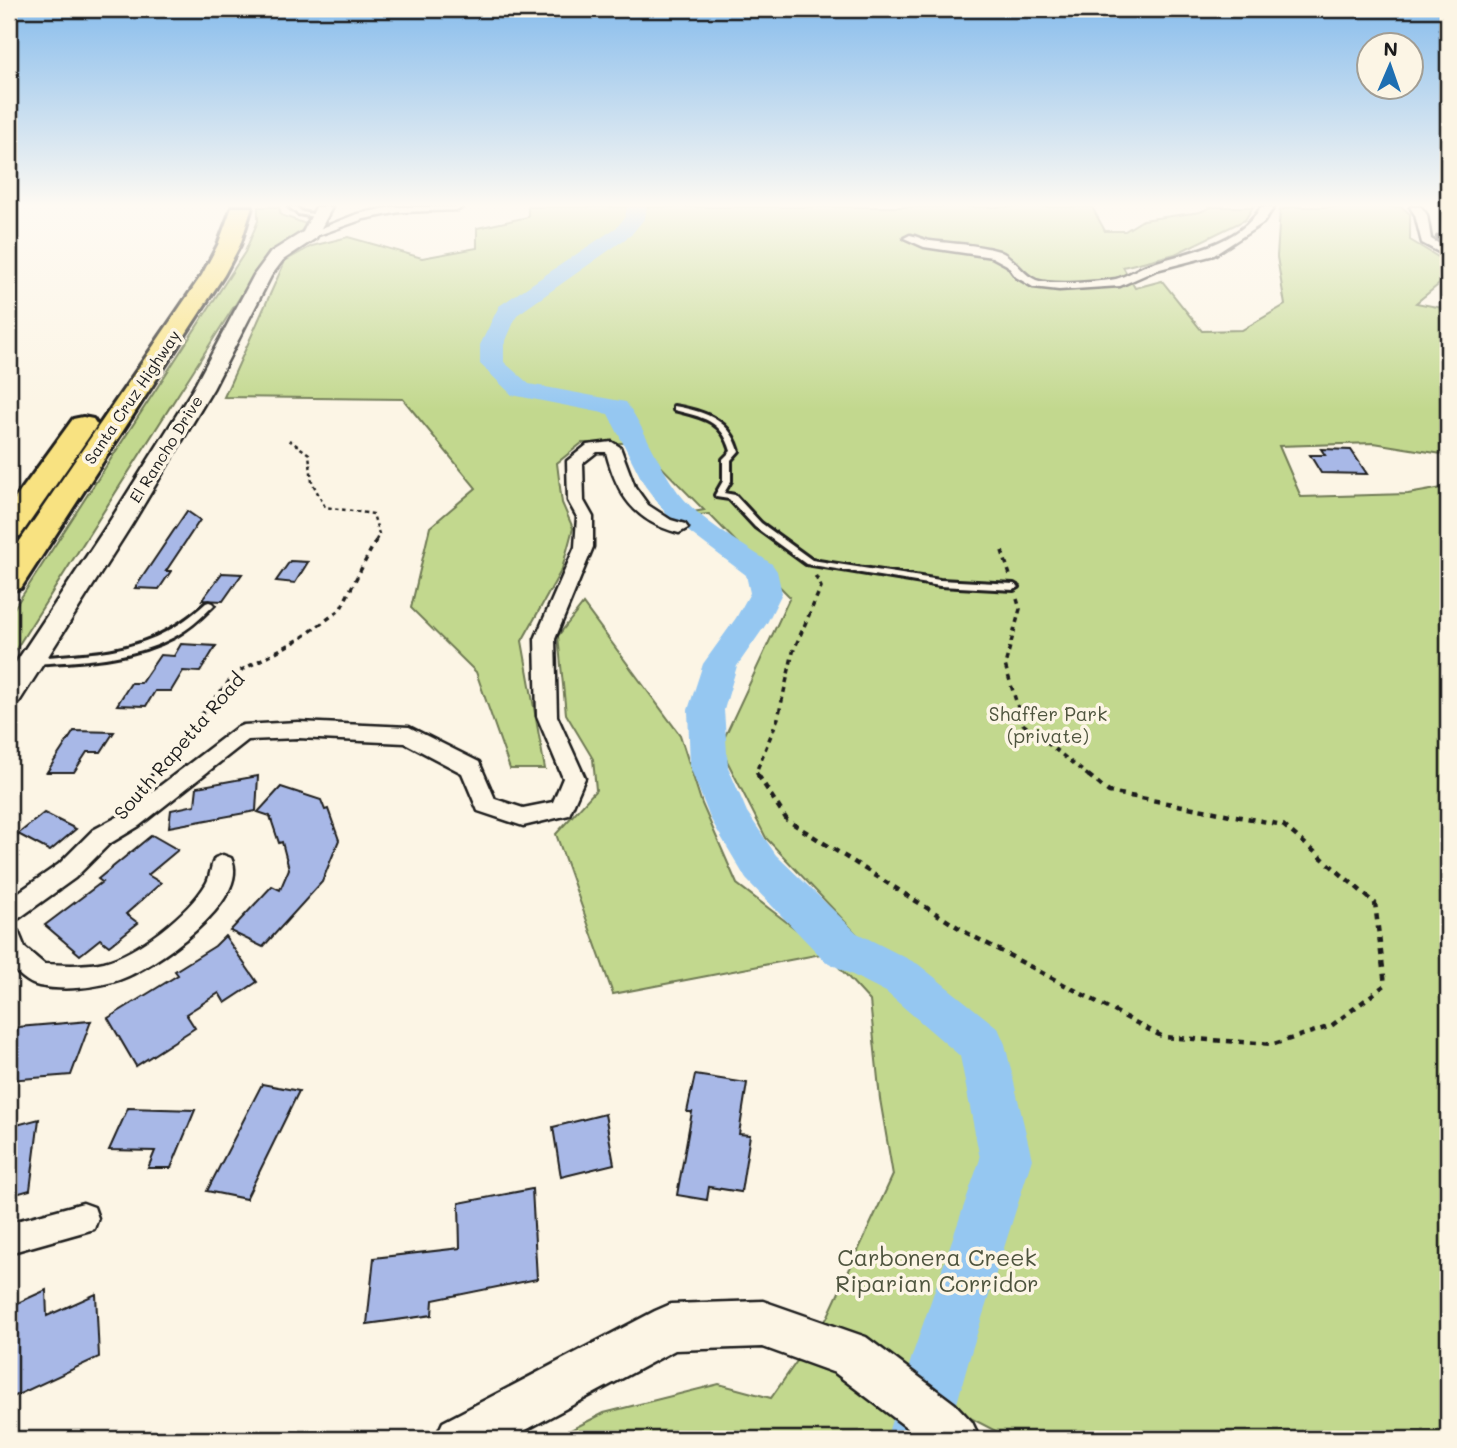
<svg xmlns="http://www.w3.org/2000/svg" width="1457" height="1448" font-family="Mali,sans-serif">
  <style>
    .green { fill: #c2d88e; stroke: #6f7a55; stroke-width: 2 }
    .lines { fill: none; stroke-linecap: round; stroke-linejoin: round }
    .river { fill: #95c7f1; fill-rule: evenodd }
    .building { fill: #a8b8e7; stroke: #1c1c1c; stroke-width: 2 }
    .lane-casing { stroke: #1c1c1c; stroke-width: 6 }
    .street-casing { stroke: #1c1c1c; stroke-width: 5 }
    .secondary-casing { stroke: #1c1c1c; stroke-width: 5 }
    .highway-casing { stroke: #1c1c1c; stroke-width: 6 }
    .path-far2 { stroke: #1c1c1c; stroke-width: 2.5; stroke-dasharray: 3.5 3.5; stroke-linecap: butt }
    .path-far1 { stroke: #1c1c1c; stroke-width: 3.5; stroke-dasharray: 5 5; stroke-linecap: butt }
    .path { stroke: #1c1c1c; stroke-width: 4.5; stroke-dasharray: 6 6; stroke-linecap: butt }
    .lane { fill: #fcf5e5; fill-rule: evenodd }
    .street { fill: #fcf5e5; fill-rule: evenodd }
    .secondary { fill: #fcf5e5; fill-rule: evenodd }
    .highway { fill: #f8e281; fill-rule: evenodd }
    .labels { text-anchor: middle; stroke-width: 7; stroke-linejoin: round; paint-order: stroke }
    .far-street-label { font-size: 16px; fill: #1c1c1c; stroke: #fcf5e5 }
    .park-label { font-size: 19px; fill: #4e543e; stroke: #fcf5e5 }
    .street-label { font-size: 19px; fill: #1c1c1c; stroke: #fcf5e5 }
    .near-park-label { font-size: 23px; fill: #4e543e; stroke: #fcf5e5 }
  </style>
  <rect width="100%" height="100%" fill="#fcf5e5"/>
  <filter id="ink" filterUnits="userSpaceOnUse"><feTurbulence type="fractalNoise" baseFrequency=".0143" numOctaves="2"/><feDisplacementMap in="SourceGraphic" scale="14" xChannelSelector="R" yChannelSelector="G"/><feConvolveMatrix kernelMatrix="1 2 1 2 8 2 1 2 1" color-interpolation-filters="sRGB"/></filter>
  <g filter="url(#ink)">
    <g class="green">
      <polygon points="258,207 279,207 281,215 306,224 299,234 268,253 9,660 9,616 245,252 258,221"/>
      <polygon points="528,207 1092,207 1105,231 1125,231 1143,220 1200,212 1211,207 1253,207 1245,220 1175,254 1123,267 1135,288 1162,281 1202,331 1242,330 1285,305 1277,257 1280,210 1291,207 1402,207 1410,214 1410,240 1448,263 1448,277 1416,303 1448,309 1448,455 1374,443 1279,446 1301,497 1408,494 1448,487 1448,1439 1011,1439 957,1411 950,1439 553,1439 604,1413 719,1384 771,1398 827,1318 893,1175 880,1099 870,1001 826,953 613,994 556,834 596,790 593,759 566,714 558,636 583,604 680,735 702,804 737,884 827,953 867,945 766,838 720,747 790,597 709,514 698,515 693,512 704,510 638,443 582,443 557,463 562,503 573,528 562,569 522,641 545,769 510,769 476,672 411,608 430,527 476,488 403,399 224,397 285,261 312,246 348,237 422,258 477,248 477,228 528,217"/>
    </g>
    <g class="lines">
      <path class="river" d="M627,207H647L645,218L631,235L517,315L504,345V362L529,384L626,402C646,430 657,464 678,492C702,523 740,542 772,564L777,571L782,593L767,623L737,666L724,710L728,767L747,812L776,855L857,933L918,964L998,1028L1005,1044L1032,1159L971,1353L947,1439H886L913,1353L980,1159L960,1056L886,992L825,961L746,879L710,818L690,767L688,710L703,664L736,618L750,593L746,575L668,516L645,486L608,414L512,395L480,364V345L499,306L617,227L625,217Z"/>
    </g>
    <g class="building">
      <polygon points="1321,449 1351,450 1367,474 1321,473 1310,455 1325,455"/>
      <polygon points="187,511 200,520 166,571 171,571 159,589 135,588"/>
      <polygon points="290,561 308,562 295,583 276,581"/>
      <polygon points="222,573 242,574 223,601 202,600"/>
      <polygon points="181,644 216,646 200,672 183,671 171,691 155,691 146,706 117,705 131,683 141,683 160,655 174,656"/>
      <polygon points="74,731 114,732 101,752 87,752 74,772 47,772"/>
      <polygon points="258,776 256,811 169,827 171,810 195,805 197,787"/>
      <polygon points="281,787 321,800 325,810 328,809 339,840 322,882 263,947 230,931 272,886 280,890 289,869 282,842 279,843 270,816 258,812"/>
      <polygon points="44,813 76,829 50,851 18,834"/>
      <polygon points="152,835 178,850 148,875 161,883 126,914 138,923 109,946 100,939 80,955 45,925 102,882 98,879"/>
      <polygon points="225,936 257,982 225,1003 219,993 186,1014 195,1028 136,1066 108,1018 178,975 175,971 215,946"/>
      <polygon points="91,1021 71,1075 9,1080 9,1049 18,1027"/>
      <polygon points="695,1075 747,1083 739,1134 750,1135 741,1192 709,1187 707,1200 677,1195 692,1112 687,1112"/>
      <polygon points="262,1084 299,1091 246,1199 207,1191"/>
      <polygon points="128,1108 195,1110 171,1168 148,1168 155,1151 109,1150"/>
      <polygon points="605,1114 614,1164 561,1177 553,1127"/>
      <polygon points="39,1119 30,1190 9,1196 9,1127"/>
      <polygon points="532,1189 537,1279 433,1300 432,1315 367,1324 374,1258 460,1248 459,1203"/>
      <polygon points="46,1290 47,1316 96,1294 99,1357 9,1399 9,1307"/>
    </g>
    <g class="lines">
      <defs>
        <g id="lane">
          <polygon points="289,207 296,207 302,212 323,216 320,218 298,214"/>
          <polygon points="1448,233 1448,237 1445,238 1448,242 1448,247 1438,237"/>
          <path d="M674,406C682,407 689,409 696,411C719,418 732,428 739,451L731,460V481L724,493L735,495L761,523L812,560L940,580L1014,584L1019,587L1014,590L940,586L806,564L755,527L729,499L716,497L715,495L723,481V459L731,451C722,420 702,417 674,410Z"/>
          <path d="M209,602L212,603L214,605L212,607C201,618 189,629 174,637C131,660 80,661 32,664L27,661L32,658C101,653 152,653 206,603Z"/>
        </g>
        <g id="street">
          <polygon points="392,207 463,207 458,210 400,212 364,219 310,238 304,235 357,214"/>
          <path d="M1261,207H1274L1263,223L1214,255L1156,270L1120,286L1059,290L1033,287L1016,277L1007,265L992,257L924,247L904,238L910,235C917,236 923,240 930,241C953,244 977,244 999,251C1015,257 1021,274 1036,280C1053,286 1099,282 1116,279C1128,276 1139,267 1150,264C1188,252 1240,244 1261,207Z"/>
          <polygon points="1410,207 1421,207 1427,215 1431,239 1448,249 1448,257 1422,243 1415,215"/>
          <path d="M612,442L620,447L635,487L648,505L671,520L685,524L688,528L679,533C635,522 617,495 606,452H597L583,463L584,501L593,517V547L555,639L557,716L585,778L569,815L523,826L478,811L462,773L405,743L298,738L248,740L139,826L109,844L75,878L18,919L9,922V899L59,864L93,830L123,814L236,728L243,725L298,722L409,727L479,762L495,799L523,808L553,802L563,778L537,716L535,639L575,547L577,517L568,501L567,461L587,445Z"/>
          <path d="M223,855L231,858C253,900 152,969 119,980C95,988 64,991 39,986C27,984 18,973 9,965V928L18,931L25,948L44,964C64,965 85,966 104,962C137,954 189,913 206,884C211,876 210,866 215,858Z"/>
          <polygon points="83,1203 94,1207 98,1218 94,1229 9,1253 9,1223"/>
        </g>
        <g id="secondary">
          <polygon points="316,207 332,207 316,238 283,260 271,276 213,389 132,524 19,702 9,705 9,673 108,524 193,389 254,275 271,252 303,232"/>
          <polygon points="763,1301 866,1337 955,1404 972,1422 980,1439 922,1439 835,1373 763,1347 675,1350 509,1439 435,1439 443,1422 655,1311 671,1304"/>
        </g>
        <g id="highway">
          <polygon points="232,207 252,207 240,245 224,275 21,588 9,591 9,557 202,275 218,245"/>
          <polygon points="83,417 93,419 97,425 20,536 9,538 9,507 73,419"/>
        </g>
      </defs>
      <use href="#lane" class="lane-casing"/>
      <use href="#street" class="street-casing"/>
      <use href="#secondary" class="secondary-casing"/>
      <use href="#highway" class="highway-casing"/>
      <polyline class="path-far2" points="289,440 309,454 312,482 325,507 373,514 379,534 375,542"/>
      <g class="path-far1">
        <polyline points="1002,551 1010,575"/>
        <polyline points="1017,599 1020,609 1005,665 1023,724 1090,777"/>
        <polyline points="150,777 236,673 300,639 340,610 376,540"/>
        <polyline points="759,777 756,772 778,718 793,652 821,587 815,575"/>
      </g>
      <g class="path">
        <polyline points="758,775 787,820 967,933 1163,1037 1274,1044 1331,1026 1385,985 1375,903 1283,825 1109,792 1088,775"/>
        <polyline points="147,781 152,775"/>
      </g>
      <use href="#lane" class="lane"/>
      <use href="#street" class="street"/>
      <use href="#secondary" class="secondary"/>
      <use href="#highway" class="highway"/>
    </g>
  </g>
  <linearGradient id="sky" x2="0" y2="1"><stop stop-color="#87bcec"/><stop offset="0.5" stop-color="#fefaf3"/><stop offset="1" stop-color="#fefaf3" stop-opacity="0"/></linearGradient>
  <rect width="1457" height="410" fill="url(#sky)"/>
  <g class="labels">
    <g class="far-street-label">
      <text transform="translate(132 397) rotate(-56)" y="6">Santa Cruz Highway</text>
      <text transform="translate(166 449) rotate(-58)" y="6">El Rancho Drive</text>
    </g>
    <g class="park-label">
      <text x="1048" y="721">Shaffer Park<tspan x="1048" dy="22">(private)</tspan></text>
    </g>
    <g class="street-label">
      <text transform="translate(179 746) rotate(-49)" y="7">South Rapetta Road</text>
    </g>
    <g class="near-park-label">
      <text x="937" y="1266">Carbonera Creek<tspan x="937" dy="26">Riparian Corridor</tspan></text>
    </g>
  </g>
  <rect width="1457" height="1448" fill="none" stroke="#fcf5e5" stroke-width="35"/>
  <rect x="18" y="18" width="1422" height="1413" fill="none" stroke="#1c1c1c" stroke-width="2.5" filter="url(#ink)"/>
  <g transform="translate(1390 66) rotate(2)"><circle r="33" fill="#fcf5e5" stroke="#a29e95" stroke-width="2"/>
  <path d="M0-5L12 26L0 18L-12 26Z" fill="#1f6fb2"/>
  <text y="-10" font-size="19" font-weight="bold" text-anchor="middle" fill="#1c1c1c">N</text>
  </g>
</svg>
